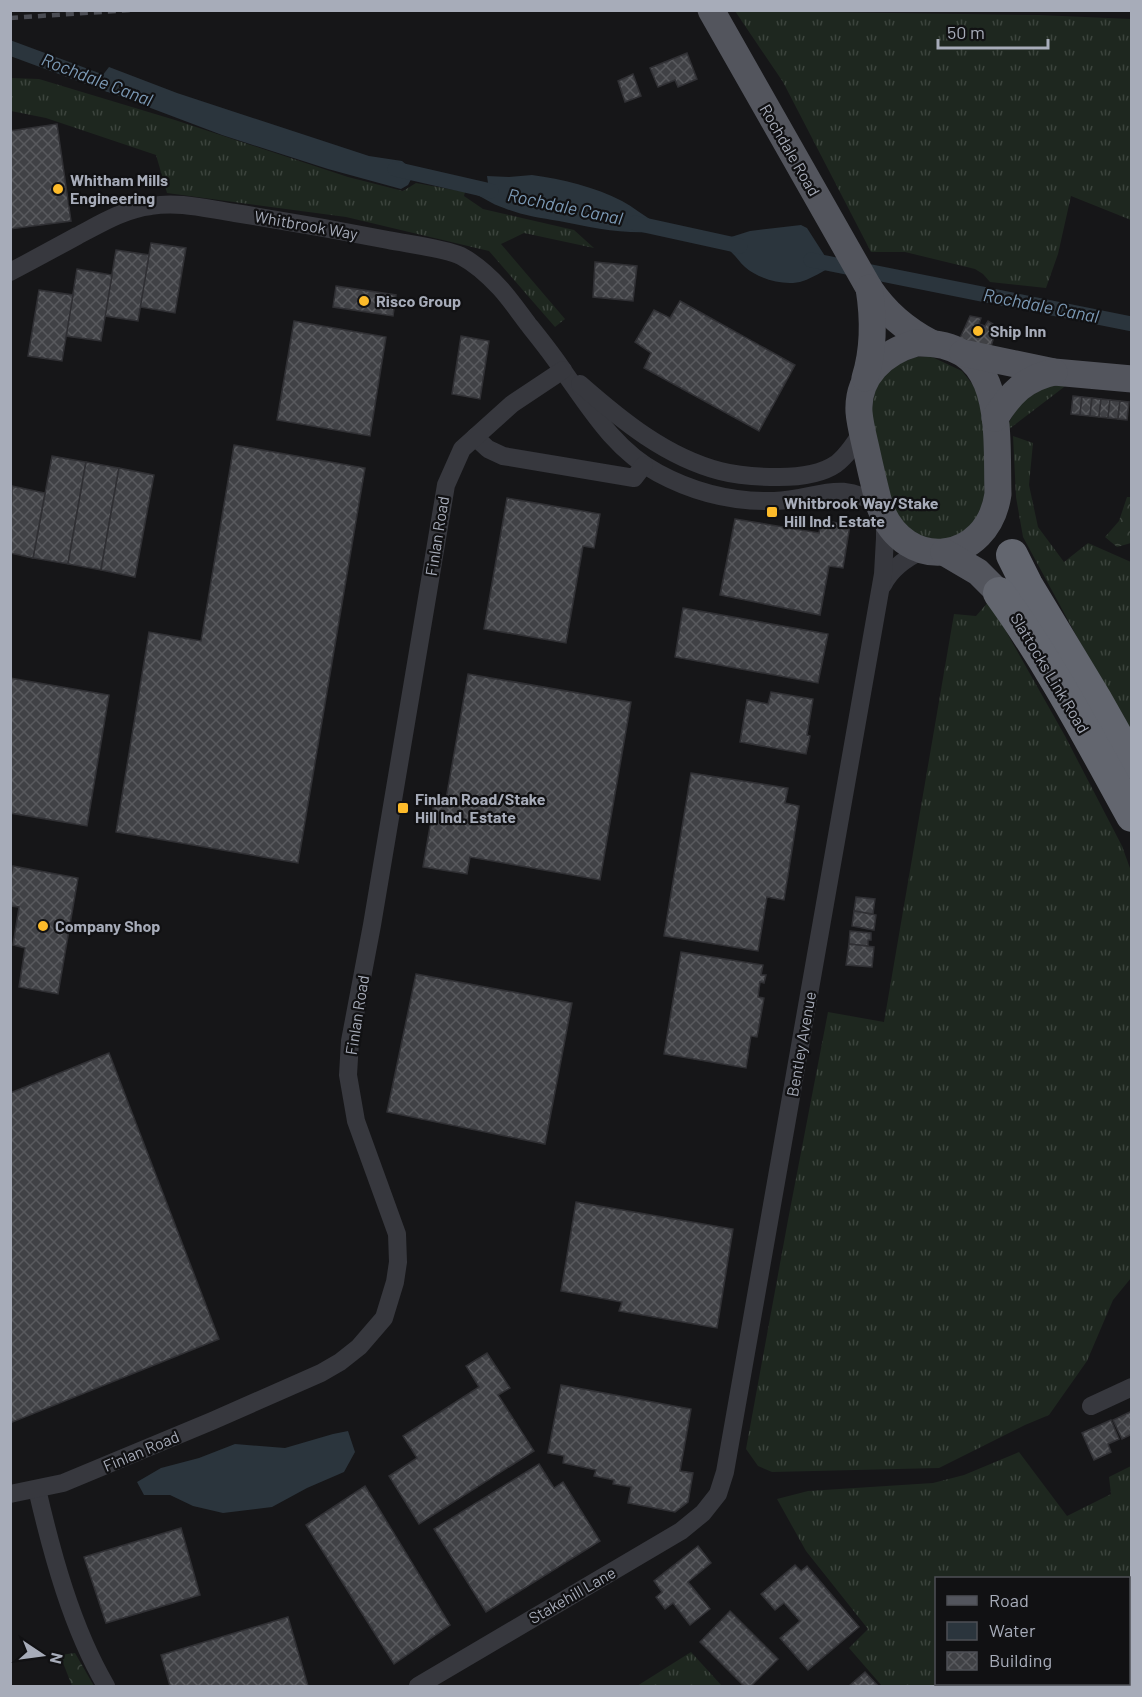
<svg xmlns="http://www.w3.org/2000/svg" width="1142" height="1697" font-family="Barlow,sans-serif">
  <style>
    .grass { fill: url(#grass-tufts); fill-rule: evenodd }
    .forest { fill: url(#forest-crowns) }
    .water { fill: #2b353d }
    .lines { fill: none; stroke-linecap: round; stroke-linejoin: round }
    .canal { stroke: #2b353d; stroke-width: 15 }
    .building { fill: url(#building-cross-hatch); stroke: #303034; stroke-width: 1.5 }
    .street { stroke: #37383e; stroke-width: 18 }
    .primary { stroke: #53555d; stroke-width: 27 }
    .highway { stroke: #63666f; stroke-width: 32 }
    .rail { stroke: #4a4c53; stroke-width: 4.5; stroke-dasharray: 8 6; stroke-linecap: butt }
    .poi-dot { fill: #fdbb2a; stroke: #111113; stroke-width: 2 }
    .labels { text-anchor: middle; stroke-width: 4.5; stroke-linejoin: round; paint-order: stroke }
    .street-label { font-size: 16px; fill: #a7acb9; stroke: #111113 }
    .poi-label { font-size: 16px; font-weight: bold; fill: #a7acb9; stroke: #111113; text-anchor: start }
    .water-label { font-size: 18px; font-style: italic; fill: #7c9ab6; stroke: #111113 }
  </style>
  <defs>
    <pattern id="grass-tufts" width="24" height="20" patternUnits="userSpaceOnUse" patternTransform="scale(1.5)"><rect width="24" height="20" fill="#1e271f"/><path d="M3 7l-1-3M5 7V3M7 7l1-3M15 17l-1-3M17 17v-4M19 17l1-3" fill="none" stroke="#3c443d"/></pattern>
    <pattern id="forest-crowns" width="20" height="18" patternUnits="userSpaceOnUse" patternTransform="scale(1.5)"><rect width="20" height="18" fill="#1e271f"/><path d="M2 6a3 3 0 1 1 6 0M12 15a3 3 0 1 1 6 0" fill="none" stroke="#3c443d"/></pattern>
    <pattern id="building-cross-hatch" width="8" height="8" patternUnits="userSpaceOnUse" patternTransform="scale(1.5)"><rect width="8" height="8" fill="#404145"/><path d="M0 0l8 8M0 8l8-8" fill="none" stroke="#595a5e"/></pattern>
  </defs>
  <rect width="100%" height="100%" fill="#161618"/>
  <g class="grass">
    <polygon points="735,11 1039,15 1131,19 1131,220 1071,196 1058,254 1046,288 990,282 983,274 975,269 905,252 871,252 783,82"/>
    <polygon points="11,78 39,79 175,120 348,177 403,191 416,183 465,192 464,196 483,209 574,230 594,248 524,233 501,244 565,319 555,327 489,251 346,217 167,193 156,155 46,118 11,111"/>
    <polygon points="930,356 962,371 970,381 980,395 985,427 986,487 983,512 972,529 951,541 932,541 908,532 894,511 871,415 874,394 879,382 888,372 901,363 916,357"/>
    <polygon points="1068,384 1008,430 1009,423 1017,406 1044,387"/>
    <polygon points="1013,436 1033,443 1029,485 1038,527 1064,562 1088,543 1131,562 1131,731 1076,635 1023,537 1016,497"/>
    <polygon points="989,601 1065,736 1122,846 1131,871 1131,1278 1113,1300 1087,1361 1049,1415 1025,1425 939,1468 772,1472 758,1466 746,1449 788,1220 828,1012 884,1022 954,614 976,616"/>
    <path d="M1019,1452L1067,1516L1111,1494L1109,1477L1131,1466V1686H882L849,1648L868,1629L806,1551L777,1499L808,1491L933,1483L964,1475ZM1128,1578V1684H936V1578Z"/>
    <polygon points="691,1652 722,1686 637,1686"/>
  </g>
  <g class="forest">
    <polygon points="1127,497 1131,497 1131,543 1117,547 1105,537 1119,521"/>
    <polygon points="75,1653 94,1686 72,1686 60,1655"/>
  </g>
  <g class="water">
    <polygon points="109,67 177,93 369,156 402,161 415,172 408,185 401,189 328,169 222,135 103,90 91,82 92,74 102,76"/>
    <path d="M532,175C562,179 595,187 622,201C633,207 643,215 654,222L652,232C620,234 590,227 559,221C540,218 521,215 504,208C491,204 482,196 470,192L472,182L484,184L488,183L487,176L509,177Z"/>
    <path d="M801,225L807,228L832,267C822,271 813,278 803,281C786,287 758,279 745,267C736,259 733,250 721,246L723,236L731,237L750,231Z"/>
    <polygon points="348,1431 355,1452 344,1472 307,1488 272,1507 223,1513 193,1506 170,1495 144,1495 137,1482 161,1468 199,1458 235,1444 285,1448 333,1434"/>
  </g>
  <g class="lines">
    <g class="canal">
      <polyline points="10,48 110,85"/>
      <polyline points="395,169 491,191"/>
      <polyline points="635,223 740,246"/>
      <polyline points="811,260 1132,324"/>
    </g>
  </g>
  <g class="building">
    <polygon points="687,53 697,79 678,87 675,80 658,87 650,68"/>
    <polygon points="633,74 641,96 625,102 618,81"/>
    <polygon points="57,124 71,221 10,229 10,131"/>
    <polygon points="151,243 186,248 175,313 140,307"/>
    <polygon points="116,250 149,255 138,321 105,316"/>
    <polygon points="595,262 637,266 633,301 593,297"/>
    <polygon points="77,269 112,275 101,341 66,336"/>
    <polygon points="336,286 396,295 393,316 333,307"/>
    <polygon points="39,290 73,295 62,361 28,356"/>
    <polygon points="680,301 795,365 759,431 644,368 651,353 635,342 654,310 670,318"/>
    <polygon points="970,316 981,318 979,324 985,326 988,321 993,324 990,330 995,333 990,350 960,338"/>
    <polygon points="294,321 386,337 370,436 277,420"/>
    <polygon points="461,336 489,341 480,399 452,394"/>
    <polygon points="1073,396 1082,397 1080,415 1071,414"/>
    <polygon points="1082,397 1092,398 1090,416 1080,415"/>
    <polygon points="1092,398 1101,399 1099,417 1090,416"/>
    <polygon points="1101,399 1110,400 1108,418 1099,417"/>
    <polygon points="1110,400 1120,401 1118,419 1108,418"/>
    <polygon points="1120,401 1129,402 1127,420 1118,419"/>
    <polygon points="234,445 365,468 298,863 116,832 149,632 201,641"/>
    <polygon points="52,456 86,462 68,564 33,558"/>
    <polygon points="86,462 119,468 101,570 68,564"/>
    <polygon points="119,468 154,475 135,577 101,570"/>
    <polygon points="12,486 45,493 33,558 10,553"/>
    <polygon points="507,498 600,514 594,548 583,546 566,643 484,629"/>
    <polygon points="735,519 819,533 821,520 850,525 843,568 829,566 820,615 720,595"/>
    <polygon points="683,608 828,634 818,683 675,657"/>
    <polygon points="468,674 631,702 600,880 470,857 467,874 423,867 434,803 445,805"/>
    <polygon points="10,678 109,695 87,826 10,813"/>
    <polygon points="771,692 813,699 807,735 810,736 806,754 740,742 747,700 768,704"/>
    <polygon points="691,773 788,788 785,803 799,806 784,900 767,897 758,951 664,936"/>
    <polygon points="13,866 78,878 58,994 19,987 25,948 13,945 19,907 10,906 10,881"/>
    <polygon points="856,897 875,899 873,914 854,911"/>
    <polygon points="854,911 876,915 874,930 852,926"/>
    <polygon points="850,931 871,933 871,940 868,940 868,946 849,944"/>
    <polygon points="849,944 874,947 872,967 846,965"/>
    <polygon points="681,952 763,965 761,975 766,975 764,983 760,982 758,997 764,998 757,1037 751,1036 746,1068 664,1054"/>
    <polygon points="416,974 572,1003 545,1144 387,1112"/>
    <polygon points="109,1053 219,1339 10,1423 10,1093"/>
    <polygon points="576,1202 733,1229 717,1328 619,1311 622,1302 561,1291"/>
    <polygon points="487,1353 510,1388 498,1395 534,1451 419,1524 389,1476 417,1458 403,1436 479,1387 466,1366"/>
    <polygon points="561,1385 691,1409 680,1471 693,1473 688,1502 675,1512 628,1503 631,1487 613,1484 614,1480 594,1476 596,1470 563,1463 564,1456 548,1453"/>
    <polygon points="1132,1411 1132,1434 1122,1439 1113,1420"/>
    <polygon points="1111,1420 1119,1439 1108,1444 1111,1452 1094,1460 1082,1433"/>
    <polygon points="539,1464 554,1488 563,1482 600,1541 486,1612 434,1529"/>
    <polygon points="365,1486 450,1625 394,1664 306,1525"/>
    <polygon points="181,1528 200,1595 106,1623 84,1557"/>
    <polygon points="698,1546 711,1563 688,1582 710,1609 690,1625 673,1603 665,1609 656,1597 662,1592 654,1581"/>
    <polygon points="795,1565 801,1571 807,1566 859,1627 808,1670 780,1638 800,1621 784,1603 775,1610 761,1594"/>
    <polygon points="730,1611 778,1659 751,1686 744,1686 700,1642"/>
    <polygon points="288,1617 308,1686 170,1686 161,1655"/>
    <polygon points="865,1672 878,1686 849,1686"/>
  </g>
  <g class="lines">
    <g class="street">
      <path d="M10,272C33,260 55,248 77,236C100,224 124,209 151,206C179,201 207,209 235,213C286,221 337,230 388,240C408,244 444,248 461,256C476,264 489,276 500,288C510,299 519,312 528,324C540,339 553,355 564,372C591,410 616,451 658,473C693,492 734,502 774,501C817,500 840,477 880,507"/>
      <path d="M580,384C621,420 666,457 720,471C739,476 759,477 779,477C798,477 820,475 836,464C847,456 855,443 862,432"/>
      <polyline points="475,437 488,449 503,456 634,478 644,465"/>
      <path d="M883,585C891,568 906,558 923,550"/>
      <polyline points="1091,1406 1132,1387"/>
      <path d="M37,1489C52,1554 72,1628 106,1686"/>
      <polyline points="10,1494 63,1483 212,1421 321,1373 340,1362 359,1347 384,1318 395,1282 398,1262 397,1234 356,1121 348,1075 350,1041 372,925 446,485 462,449 512,404 563,370"/>
      <polyline points="418,1686 681,1531 703,1513 718,1494 725,1472 883,574 885,538 885,520"/>
    </g>
    <g class="primary">
      <path d="M711,10L869,288C886,313 905,329 931,343"/>
      <path d="M916,343C1007,340 996,430 998,494C988,564 905,574 880,507C875,489 871,471 867,453C864,439 860,425 859,412C857,376 884,352 916,343Z"/>
      <polyline points="963,353 1054,372 1132,379"/>
      <path d="M865,378C874,349 874,319 869,288"/>
      <path d="M995,418C1010,394 1025,378 1054,372"/>
      <polyline points="944,552 978,572 999,593"/>
    </g>
    <g class="highway">
      <polyline points="1012,555 1027,585 1097,701 1132,763"/>
      <path d="M999,593C1050,663 1090,740 1132,816"/>
    </g>
    <polyline class="rail" points="10,18 130,10"/>
  </g>
  <g class="poi-dot">
    <circle cx="58" cy="189" r="6"/>
    <circle cx="364" cy="301" r="6"/>
    <circle cx="978" cy="331" r="6"/>
    <rect x="766" y="506" width="12" height="12" rx="3"/>
    <rect x="397" y="802" width="12" height="12" rx="3"/>
    <circle cx="43" cy="926" r="6"/>
  </g>
  <g class="labels">
    <g class="street-label">
      <text transform="translate(790 150) rotate(60)" y="6">Rochdale Road</text>
      <text transform="translate(306 225) rotate(10)" y="6">Whitbrook Way</text>
      <text transform="translate(437 536) rotate(-81)" y="6">Finlan Road</text>
      <text transform="translate(1050 673) rotate(59)" y="6">Slattocks Link Road</text>
      <text transform="translate(357 1015) rotate(-81)" y="6">Finlan Road</text>
      <text transform="translate(801 1044) rotate(-80)" y="6">Bentley Avenue</text>
      <text transform="translate(141 1451) rotate(-23)" y="6">Finlan Road</text>
      <text transform="translate(572 1595) rotate(-30)" y="6">Stakehill Lane</text>
    </g>
    <g class="poi-label">
      <text x="70" y="186">Whitham Mills<tspan x="70" dy="18">Engineering</tspan></text>
      <text x="376" y="307">Risco Group</text>
      <text x="990" y="337">Ship Inn</text>
      <text x="784" y="509">Whitbrook Way/Stake<tspan x="784" dy="18">Hill Ind. Estate</tspan></text>
      <text x="415" y="805">Finlan Road/Stake<tspan x="415" dy="18">Hill Ind. Estate</tspan></text>
      <text x="55" y="932">Company Shop</text>
    </g>
    <g class="water-label">
      <text transform="translate(97 80) rotate(21)" y="6">Rochdale Canal</text>
      <text transform="translate(565 207) rotate(12)" y="6">Rochdale Canal</text>
      <text transform="translate(1041 306) rotate(11)" y="6">Rochdale Canal</text>
    </g>
  </g>
  <rect width="1142" height="1697" fill="none" stroke="#a7acb9" stroke-width="24"/>
  <rect x="935" y="1577" width="195" height="108" fill="#111113" stroke="#4d4f55" stroke-width="1.5"/>
  <rect x="947" y="1596" width="30" height="9" fill="#53555d" stroke="#4d4f55" stroke-width="1.5"/>
  <text x="989" y="1607" font-size="18" fill="#a7acb9">Road</text>
  <rect x="947" y="1622" width="30" height="18" fill="#2b353d" stroke="#4d4f55" stroke-width="1.5"/>
  <text x="989" y="1637" font-size="18" fill="#a7acb9">Water</text>
  <rect x="947" y="1652" width="30" height="18" fill="url(#building-cross-hatch)" stroke="#4d4f55" stroke-width="1.5"/>
  <text x="989" y="1667" font-size="18" fill="#a7acb9">Building</text>
  <g transform="translate(42 1655) rotate(103)" stroke="#111113" stroke-width="4.5" paint-order="stroke">
  <path d="M0-4.5L10 22L0 15L-10 22Z" fill="#a7acb9"/>
  <text y="-9" font-size="16" font-weight="bold" text-anchor="middle" fill="#a7acb9">N</text>
  </g>
  <path d="M938 39v9h110v-9" fill="none" stroke="#a7acb9" stroke-width="3"/>
  <text x="947" y="39" font-size="18" fill="#a7acb9" stroke="#111113" stroke-width="4.5" paint-order="stroke">50 m</text>
</svg>
